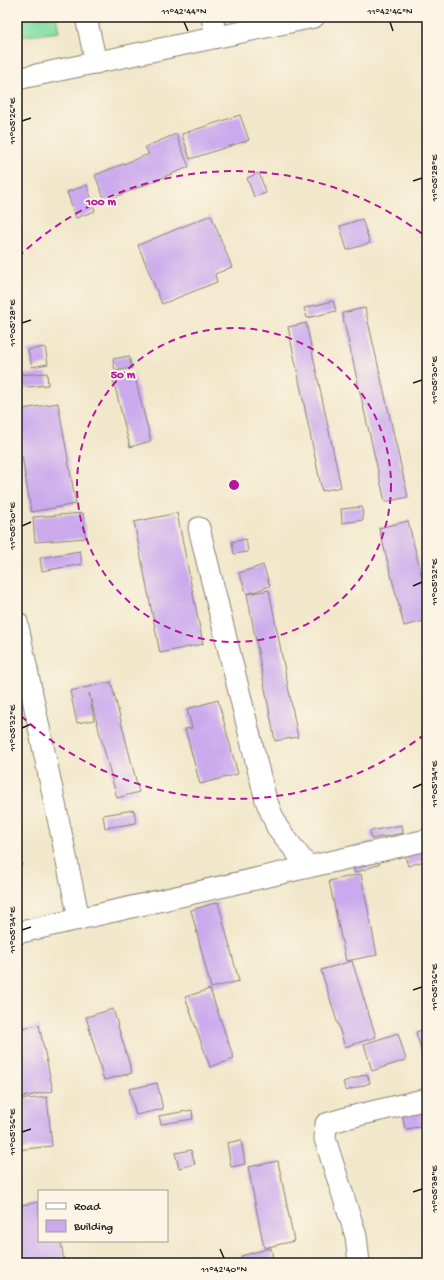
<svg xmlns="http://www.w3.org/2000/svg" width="444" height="1280" font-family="'Gochi Hand',sans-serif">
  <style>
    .green { fill: #87dfa4; stroke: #527e60 }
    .building { fill: #cba9ed }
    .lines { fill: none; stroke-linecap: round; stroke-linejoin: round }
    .street-casing { stroke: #868273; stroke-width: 23 }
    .street { stroke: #fff; stroke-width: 21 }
    .ticks { fill: none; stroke: #1c1c1c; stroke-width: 1.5 }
    .ring { fill: none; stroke: #b5179e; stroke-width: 2; stroke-dasharray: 7 5 }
    .centre { fill: #b5179e; stroke: #fcf5e5; stroke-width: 2 }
    .ring-label { font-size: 12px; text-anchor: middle; font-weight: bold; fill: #b5179e; stroke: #fcf5e5; stroke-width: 4; stroke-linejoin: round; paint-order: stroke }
    .neatline { fill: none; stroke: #1c1c1c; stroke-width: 1.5 }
    .ticks-label { font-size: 10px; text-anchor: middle; fill: #1c1c1c }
  </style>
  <rect width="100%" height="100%" fill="#fcf5e5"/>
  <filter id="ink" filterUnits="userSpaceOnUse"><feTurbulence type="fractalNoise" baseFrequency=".025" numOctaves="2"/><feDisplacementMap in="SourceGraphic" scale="8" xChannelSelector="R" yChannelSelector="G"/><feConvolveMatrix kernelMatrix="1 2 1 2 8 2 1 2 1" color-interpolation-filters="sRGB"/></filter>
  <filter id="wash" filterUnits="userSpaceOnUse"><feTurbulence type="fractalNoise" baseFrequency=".012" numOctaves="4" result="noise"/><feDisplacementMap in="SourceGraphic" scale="16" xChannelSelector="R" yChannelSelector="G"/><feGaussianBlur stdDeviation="0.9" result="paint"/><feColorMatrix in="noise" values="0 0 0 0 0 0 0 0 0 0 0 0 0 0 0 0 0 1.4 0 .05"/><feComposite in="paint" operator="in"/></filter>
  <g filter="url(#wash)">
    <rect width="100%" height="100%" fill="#f1e7ca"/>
    <polygon class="green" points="17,17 56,17 59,32 17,37"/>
    <g id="blocks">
      <g class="building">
        <polygon points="240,115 249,140 190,159 182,134"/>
        <polygon points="176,134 189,167 105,201 95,175 149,154 145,147"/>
        <polygon points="259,173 266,193 254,197 247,178"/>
        <polygon points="87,185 95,211 76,218 67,192"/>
        <polygon points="211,215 232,267 215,274 217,282 162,304 138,245"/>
        <polygon points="362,219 370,243 347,250 340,226"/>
        <polygon points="333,301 336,311 307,318 304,308"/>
        <polygon points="365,308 408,497 385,502 342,313"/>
        <polygon points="306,323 341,487 322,491 288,327"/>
        <polygon points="45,347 48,364 32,367 28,350"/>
        <polygon points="129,356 132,368 115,371 113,359"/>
        <polygon points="47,373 48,385 17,388 17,375"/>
        <polygon points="134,374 151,441 130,447 113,379"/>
        <polygon points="58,403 76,504 31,512 22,456 17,456 17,410"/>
        <polygon points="362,507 363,520 342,523 341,509"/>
        <polygon points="83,513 86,538 35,542 33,517"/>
        <polygon points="177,513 203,644 160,653 134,522"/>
        <polygon points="408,521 427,597 427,620 404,626 379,528"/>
        <polygon points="246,539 248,552 234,554 232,542"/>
        <polygon points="80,551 82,564 42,571 40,558"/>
        <polygon points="263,565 270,586 247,594 239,573"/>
        <polygon points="269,590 298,737 275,741 247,594"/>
        <polygon points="111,682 139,792 117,798 89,693 94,720 77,723 70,691"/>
        <polygon points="218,700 238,774 200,784 185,729 192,728 187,709"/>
        <polygon points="134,810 136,823 105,828 103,815"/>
        <polygon points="402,825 403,833 371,839 370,831"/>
        <polygon points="400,838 427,840 427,860 408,866"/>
        <polygon points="373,841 380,864 355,873 347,849"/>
        <polygon points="17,849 22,865 17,866"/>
        <polygon points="361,874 377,955 346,961 329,881"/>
        <polygon points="218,902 239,981 211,988 191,910"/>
        <polygon points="352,961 376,1037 345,1047 321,970"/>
        <polygon points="210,989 234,1059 210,1067 185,997"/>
        <polygon points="113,1009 132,1073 104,1080 86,1017"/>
        <polygon points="39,1025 53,1091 17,1098 17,1029"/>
        <polygon points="427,1028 427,1052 422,1054 416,1032"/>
        <polygon points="398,1033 406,1060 372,1071 364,1044"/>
        <polygon points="367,1074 370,1083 346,1091 343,1082"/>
        <polygon points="157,1083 163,1109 136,1115 129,1089"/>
        <polygon points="47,1097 52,1146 17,1150 17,1100"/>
        <polygon points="427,1104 427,1126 405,1129 401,1108"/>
        <polygon points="192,1110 193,1119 161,1124 159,1116"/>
        <polygon points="241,1140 245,1164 231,1167 227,1143"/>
        <polygon points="191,1150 195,1164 179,1168 175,1153"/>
        <polygon points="278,1161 294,1241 264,1248 248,1167"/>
        <polygon points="39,1202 39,1241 61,1241 64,1263 17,1263 17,1206"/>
        <polygon points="271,1248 274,1263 242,1263 241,1256"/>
      </g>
    </g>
  </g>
  <g filter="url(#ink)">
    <use href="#blocks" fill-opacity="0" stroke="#868273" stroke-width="1"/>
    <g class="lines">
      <defs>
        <g id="street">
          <polyline points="86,17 96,63"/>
          <polyline points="212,17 216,37"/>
          <polyline points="17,79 314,17"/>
          <polyline points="199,528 257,765 266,800 277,827 308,867"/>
          <polyline points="17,622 79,919"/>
          <polyline points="17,933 427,840"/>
          <polyline points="359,1263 356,1236 325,1139 326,1124 346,1118 427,1099"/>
        </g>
      </defs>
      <use href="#street" class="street-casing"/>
      <use href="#street" class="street"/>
    </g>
  </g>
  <path class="ticks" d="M184,22L188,31M390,22L393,31M22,121L31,118M413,181L422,178M22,323L31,320M413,383L422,380M22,526L31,522M413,586L422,582M22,728L31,724M413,788L422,784M22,930L31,927M413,990L422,987M22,1132L31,1129M413,1192L422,1189M220,1249L224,1258"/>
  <g class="ring">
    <circle cx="234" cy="485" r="157"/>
    <path d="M425 734A314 314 0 0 1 18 713M18 257A314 314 0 0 1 425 236"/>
  </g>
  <circle cx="234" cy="485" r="6" class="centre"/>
  <g class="ring-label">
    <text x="101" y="205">100 m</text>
    <text x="123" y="378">50 m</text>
  </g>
  <rect width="444" height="1280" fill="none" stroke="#fcf5e5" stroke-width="44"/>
  <rect x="38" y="1190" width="130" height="52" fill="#fcf5e5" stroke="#a29e95"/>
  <rect x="46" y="1203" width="20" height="6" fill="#ffffff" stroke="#a29e95"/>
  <text x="74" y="1210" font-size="12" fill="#1c1c1c">Road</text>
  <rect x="46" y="1220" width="20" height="12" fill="#cba9ed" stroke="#a29e95"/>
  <text x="74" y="1230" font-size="12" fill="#1c1c1c">Building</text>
  <rect x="22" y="22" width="400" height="1236" class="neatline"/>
  <g class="ticks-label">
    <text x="184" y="14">11°42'44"N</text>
    <text x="390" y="14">11°42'46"N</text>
    <text transform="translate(11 121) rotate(-90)" y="4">11°05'26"E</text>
    <text transform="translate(433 178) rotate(-90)" y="4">11°05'28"E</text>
    <text transform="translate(11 323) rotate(-90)" y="4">11°05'28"E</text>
    <text transform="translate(433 380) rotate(-90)" y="4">11°05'30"E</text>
    <text transform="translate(11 526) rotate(-90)" y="4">11°05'30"E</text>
    <text transform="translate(433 582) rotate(-90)" y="4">11°05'32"E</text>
    <text transform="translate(11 728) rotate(-90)" y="4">11°05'32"E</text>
    <text transform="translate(433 784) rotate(-90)" y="4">11°05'34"E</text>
    <text transform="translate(11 930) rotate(-90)" y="4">11°05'34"E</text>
    <text transform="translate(433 987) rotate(-90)" y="4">11°05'36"E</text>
    <text transform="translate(11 1132) rotate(-90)" y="4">11°05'36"E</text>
    <text transform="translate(433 1189) rotate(-90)" y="4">11°05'38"E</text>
    <text x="224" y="1272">11°42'40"N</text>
  </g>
</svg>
